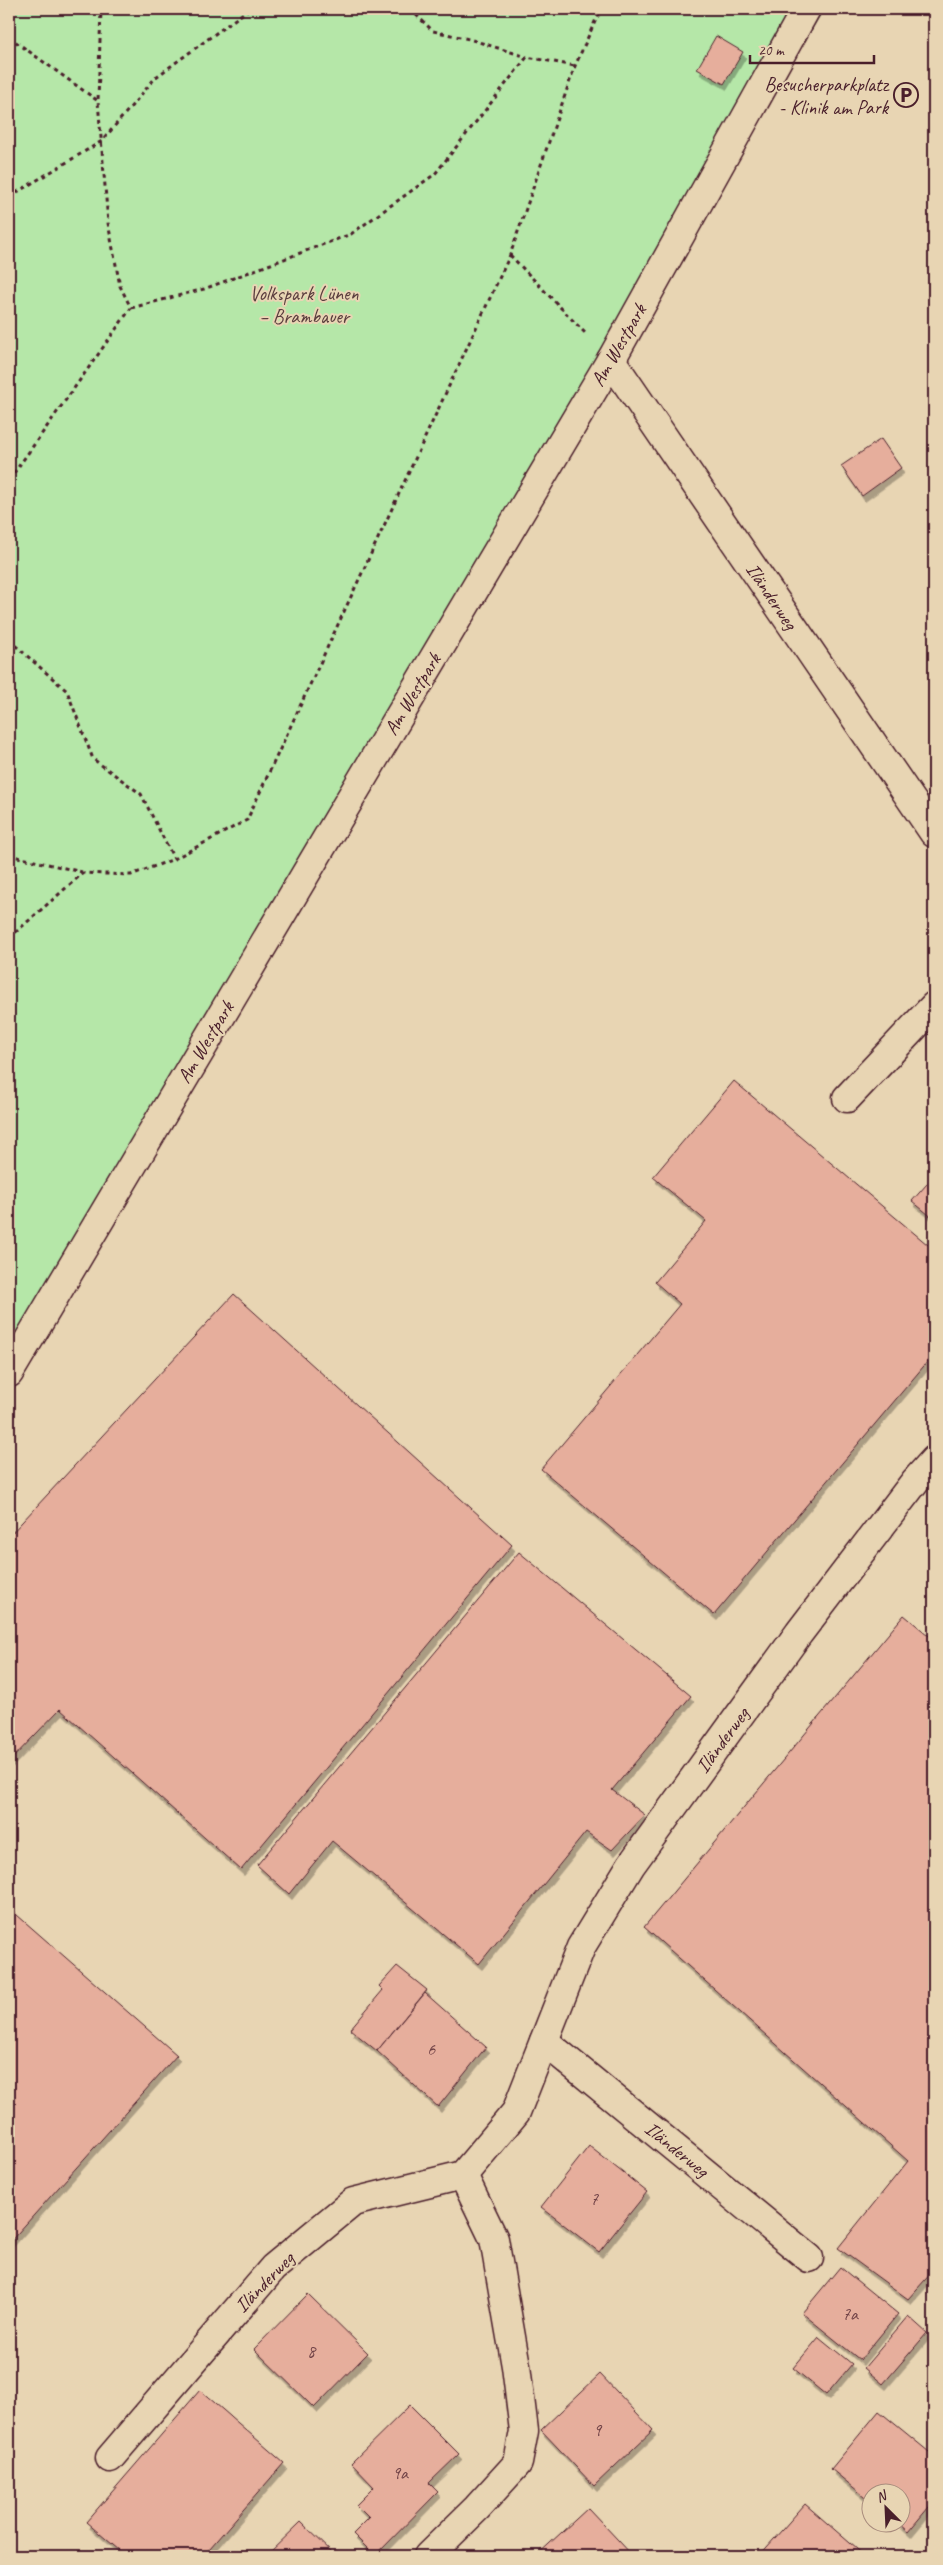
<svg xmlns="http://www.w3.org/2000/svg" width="943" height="2565" font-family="Caveat,sans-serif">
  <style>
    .green { fill: #b5e7a8; stroke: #80836a }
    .building { fill: #e6ae9c; stroke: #4a1f2b; filter: url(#shadow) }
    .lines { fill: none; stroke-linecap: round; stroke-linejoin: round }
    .minor-casing { stroke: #4a1f2b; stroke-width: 31 }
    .path { stroke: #4a1f2b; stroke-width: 3; stroke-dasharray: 4 4; stroke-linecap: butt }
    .minor { stroke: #e8d5b3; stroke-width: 28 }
    .labels { text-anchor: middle; stroke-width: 4; stroke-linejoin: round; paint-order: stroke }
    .number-label { font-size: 18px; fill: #714347 }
    .poi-label { font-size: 20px; fill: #4a1f2b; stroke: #e8d5b3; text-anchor: end }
    .park-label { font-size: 20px; fill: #5a3d3e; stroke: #e8d5b3 }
    .street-label { font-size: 20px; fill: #4a1f2b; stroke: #e8d5b3 }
  </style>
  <defs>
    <filter id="shadow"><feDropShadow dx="3" dy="5.5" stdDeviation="0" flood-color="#0004"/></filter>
  </defs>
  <rect width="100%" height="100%" fill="#e8d5b3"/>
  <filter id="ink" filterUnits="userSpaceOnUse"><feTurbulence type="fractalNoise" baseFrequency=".02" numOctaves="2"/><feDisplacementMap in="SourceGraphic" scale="10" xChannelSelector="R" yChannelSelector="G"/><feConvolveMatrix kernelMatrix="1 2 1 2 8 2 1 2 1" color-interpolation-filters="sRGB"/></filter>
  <g filter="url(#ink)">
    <polygon class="green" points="9,9 824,9 9,1375"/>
    <g class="building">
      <polygon points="716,36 743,52 724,84 697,69"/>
      <polygon points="881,439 901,468 862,496 841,466"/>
      <polygon points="734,1081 934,1250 934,1354 714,1615 541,1469 680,1304 655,1282 706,1221 653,1177"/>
      <polygon points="934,1176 934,1219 912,1201"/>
      <polygon points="234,1294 512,1545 241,1870 60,1709 9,1762 9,1536"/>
      <polygon points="519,1552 691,1696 612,1790 645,1815 612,1850 586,1832 479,1964 332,1841 289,1894 257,1865"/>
      <polygon points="904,1615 934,1640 934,2270 908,2299 838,2248 908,2161 644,1927"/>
      <polygon points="9,1908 177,2055 9,2243"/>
      <polygon points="397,1966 427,1990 377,2051 350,2029 383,1990 379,1986"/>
      <polygon points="425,1993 486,2047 438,2107 377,2051"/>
      <polygon points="589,2146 647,2192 599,2252 541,2207"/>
      <polygon points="840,2267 898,2314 860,2360 802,2313"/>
      <polygon points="308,2294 368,2353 314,2408 254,2349"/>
      <polygon points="908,2316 927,2333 883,2384 864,2368"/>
      <polygon points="819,2337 852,2364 826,2395 793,2368"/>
      <polygon points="600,2374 653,2430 594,2486 541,2430"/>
      <polygon points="200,2390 284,2463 203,2556 126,2556 86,2522"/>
      <polygon points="410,2405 459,2454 429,2483 438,2492 375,2556 353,2534 369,2518 356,2505 374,2487 351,2463"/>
      <polygon points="879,2411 934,2456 934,2501 908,2532 897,2522 900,2522 900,2492 870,2492 870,2501 831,2469"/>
      <polygon points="805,2504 865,2556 759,2556"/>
      <polygon points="588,2508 633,2556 536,2556"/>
      <polygon points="301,2522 336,2556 266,2556"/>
    </g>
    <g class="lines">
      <defs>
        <g id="minor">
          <polyline points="611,360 934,833"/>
          <polyline points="847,1098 934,1006"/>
          <polyline points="9,1373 611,360 806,9"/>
          <polyline points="544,2041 809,2258"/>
          <polyline points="110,2458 273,2268 353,2202 463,2175 516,2112 581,1947 631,1865 799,1633 916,1480 934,1460"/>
          <polyline points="428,2556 477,2508 518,2463 524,2431 516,2366 494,2239 463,2175"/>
        </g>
      </defs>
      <use href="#minor" class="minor-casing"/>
      <g class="path">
        <polyline points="410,9 433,31 469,39 527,57"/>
        <polyline points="9,37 98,101"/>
        <polyline points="9,197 102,141 156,77 249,9"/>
        <polyline points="510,255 586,334"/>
        <polyline points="131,308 204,289 351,234 435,174 527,57 575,66"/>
        <polyline points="9,480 131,308 120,286 108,223 98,101 101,9"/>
        <polyline points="9,640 67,691 93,759 141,794 174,859"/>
        <polyline points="9,855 82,872"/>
        <polyline points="9,938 83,873 131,875 174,859 247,820 510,255 575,66 597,17 603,9"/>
      </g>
      <use href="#minor" class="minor"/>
    </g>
  </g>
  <defs>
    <symbol id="parking-ring" viewBox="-11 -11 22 22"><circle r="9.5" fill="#e8d5b3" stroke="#4a1f2b" stroke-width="1.5"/><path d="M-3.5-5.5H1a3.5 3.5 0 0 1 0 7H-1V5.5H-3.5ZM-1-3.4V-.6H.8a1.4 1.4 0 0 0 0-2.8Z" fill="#4a1f2b"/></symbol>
  </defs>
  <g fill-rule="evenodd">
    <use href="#parking-ring" x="892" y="81" width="28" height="28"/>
  </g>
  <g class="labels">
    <g class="number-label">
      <text x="431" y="2055">6</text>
      <text x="594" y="2205">7</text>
      <text x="850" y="2320">7a</text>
      <text x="311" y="2357">8</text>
      <text x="597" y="2436">9</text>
      <text x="400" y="2479">9a</text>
    </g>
    <g class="poi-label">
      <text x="888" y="91">Besucherparkplatz<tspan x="888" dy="23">- Klinik am Park</tspan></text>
    </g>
    <g class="park-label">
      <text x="304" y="300">Volkspark Lünen<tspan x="304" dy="23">– Brambauer</tspan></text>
    </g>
    <g class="street-label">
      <text transform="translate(618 345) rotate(-60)" y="7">Am Westpark</text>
      <text transform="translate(772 596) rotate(56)" y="7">Iländerweg</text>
      <text transform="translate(412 694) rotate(-59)" y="7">Am Westpark</text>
      <text transform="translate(205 1042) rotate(-59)" y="7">Am Westpark</text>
      <text transform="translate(722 1740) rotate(-54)" y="7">Iländerweg</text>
      <text transform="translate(677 2149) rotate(39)" y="7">Iländerweg</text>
      <text transform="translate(264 2282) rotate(-46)" y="7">Iländerweg</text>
    </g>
  </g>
  <rect width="943" height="2565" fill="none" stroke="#e8d5b3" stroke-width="30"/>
  <rect x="15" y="15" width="913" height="2535" fill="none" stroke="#4a1f2b" stroke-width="2" filter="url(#ink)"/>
  <g transform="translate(886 2508) rotate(336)"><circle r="24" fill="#e8d5b3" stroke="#a98c7d"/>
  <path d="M0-4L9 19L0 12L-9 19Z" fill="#4a1f2b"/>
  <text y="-8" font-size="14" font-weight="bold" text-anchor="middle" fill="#4a1f2b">N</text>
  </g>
  <path d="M750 55v8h124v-8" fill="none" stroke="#4a1f2b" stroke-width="2.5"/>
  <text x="758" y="55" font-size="15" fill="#4a1f2b" stroke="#e8d5b3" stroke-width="4" paint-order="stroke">20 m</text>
</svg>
